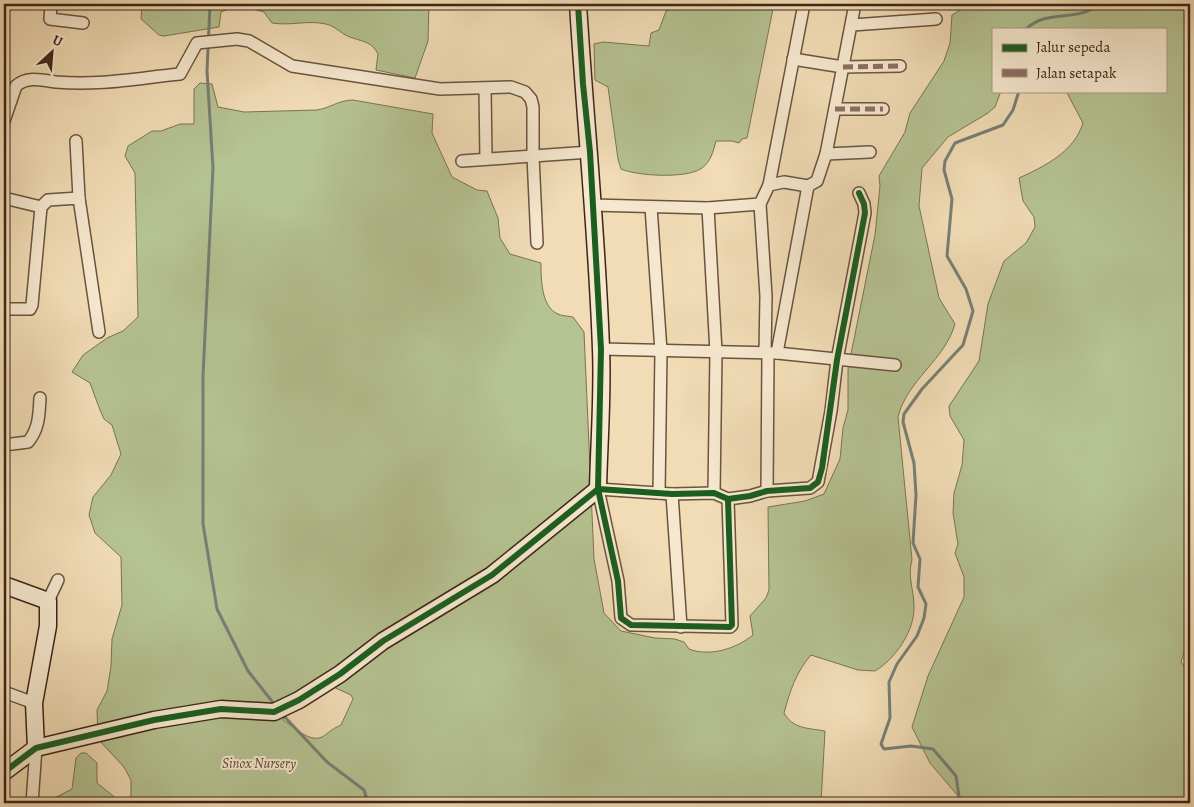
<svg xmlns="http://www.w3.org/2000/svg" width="1194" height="807" font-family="Alegreya,serif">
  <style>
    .green { fill: #b5c291; stroke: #797455; fill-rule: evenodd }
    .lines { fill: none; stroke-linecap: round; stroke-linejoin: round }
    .stream { stroke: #777f77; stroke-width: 3 }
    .street-casing { stroke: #6a5440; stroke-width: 14 }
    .secondary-casing { stroke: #3d2619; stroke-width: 19 }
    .street { stroke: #f6e8cf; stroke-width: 11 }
    .secondary { stroke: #f6e8cf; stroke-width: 16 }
    .quiet { stroke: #8d6e63; stroke-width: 5; stroke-dasharray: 10 5; stroke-linecap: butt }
    .cycleway-casing { stroke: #f6e8cf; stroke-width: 9 }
    .cycleway { stroke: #1b5e20; stroke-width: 6 }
    .labels { text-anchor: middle; stroke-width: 4; stroke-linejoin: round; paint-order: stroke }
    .park-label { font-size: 14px; font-style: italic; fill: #5b4d37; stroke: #f6e8cf }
  </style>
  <rect width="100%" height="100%" fill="#f1dcb5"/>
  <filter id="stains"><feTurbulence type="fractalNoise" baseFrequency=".004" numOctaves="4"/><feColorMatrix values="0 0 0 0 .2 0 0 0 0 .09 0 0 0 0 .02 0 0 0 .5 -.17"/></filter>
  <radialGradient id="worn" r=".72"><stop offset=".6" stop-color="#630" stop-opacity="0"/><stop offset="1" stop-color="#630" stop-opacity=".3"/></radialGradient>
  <g class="green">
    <path d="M142,4H429L428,41L415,78L376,70L378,54C372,42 364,42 353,38C343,36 336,26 326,24C307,20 291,26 272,23L264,12L243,6L238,5L221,12L219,27L164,36L159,35L141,19Z"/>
    <path d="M682,4H774L747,138L742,139L739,143L732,141H716C713,152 711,161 702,168C687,179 637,176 621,169L618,159L608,87L595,80L594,44L603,42L649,46L651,33L659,30L666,11Z"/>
    <path d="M970,4H1190V634L1181,662L1185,667L1190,668V737C1187,743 1190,792 1190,803H964L930,763L912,727L928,676L964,597V577L955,553L958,544L953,513L954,493L962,465L964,440L950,416L949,406L979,361L988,304L1004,261L1026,243L1035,227L1034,217L1023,201L1019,178C1045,166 1074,152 1083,123L1066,91H1165V29H993V91H1001L995,107L988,113L948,137L922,168L919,206L939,298L955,324C945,360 907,380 898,417L912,560C907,576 914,590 914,606C915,631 895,659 875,671L858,670L811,655C796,672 790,691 784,713C793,729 808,728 825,731L821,803H126L131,795V780L124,767L98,739L97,710L107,691L111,666L112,639L122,605L121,557L95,533L89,515L93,497L111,475L121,454L112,425L104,419L100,410L90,383L72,372L83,355L107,338L123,331L138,317L135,173L125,156L128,146L152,131H161L180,124H194V89L200,83L212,84L218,107L244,112L317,110C330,108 339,100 353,100L433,114L432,133L452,177L477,190L487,191L498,218L500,238L510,254L541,263C541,278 541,307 558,314C562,316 568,316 573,317L584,332L594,559L604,613L621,631L655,638L675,639L684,642L689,649C709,657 736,649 753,635L750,616L766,598L769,590L768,507L805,501L824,494L840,459L843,428L848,410V369L875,235L880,186L879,176L905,132L910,113L944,61L950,43L952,15ZM329,685L351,695L353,699L341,725C330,730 330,732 322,737C309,743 293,726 283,720L288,713Z"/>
    <polygon points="81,753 86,753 97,763 97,783 122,803 45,803 72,789 76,758"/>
  </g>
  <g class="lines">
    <g class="stream">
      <polyline points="210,4 207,71 213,168 203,376 203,524 217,609 248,671 275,705"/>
      <path d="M1026,29C1048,8 1078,23 1099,4"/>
      <polyline points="282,714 327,762 364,790 368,803"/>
      <polyline points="960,803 956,776 933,749 911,746 884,749 881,744 890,718 889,682 897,664 917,636 924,618 926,604 918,587 920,559 913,543 916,495 914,463 903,422 904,414 922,389 963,345 973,311 966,289 947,256 952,199 944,170 945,161 955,143 1003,125 1013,110 1019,91"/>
    </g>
    <defs>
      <g id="street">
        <polyline points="51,4 50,19 83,23"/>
        <polyline points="852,25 936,19"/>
        <polyline points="793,59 843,67 900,66"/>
        <polyline points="485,89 486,159"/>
        <polyline points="835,109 883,109"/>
        <path d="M4,121L16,86C27,76 42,80 56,82C99,86 139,78 180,74L197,43L237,39L249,41L292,66L440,89L511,87L525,92L531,99L533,107V156L537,243"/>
        <polyline points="76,141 79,198"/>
        <polyline points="826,154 870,152"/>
        <polyline points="462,161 590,152"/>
        <polyline points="769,185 804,4"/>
        <polyline points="4,198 41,207"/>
        <polyline points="760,204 766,296 765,353"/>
        <polyline points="592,205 708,208 760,204 769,185 784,182 808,186 817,181 826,154 855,4"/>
        <polyline points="651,207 661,351 659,493"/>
        <polyline points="708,208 716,352 714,493"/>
        <polyline points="4,309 30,309 32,305 41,207 48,200 79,198 99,332"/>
        <polyline points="601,349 777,353 895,365"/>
        <polyline points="777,353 808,186"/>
        <path d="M4,445L28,442C39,429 39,415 40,398"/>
        <polyline points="767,491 768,354"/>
        <polyline points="672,494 681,627"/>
        <polyline points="728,499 732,625 730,627 631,625 621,618 618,581 598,489 672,494 714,493 728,499 750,496 767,491 810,488 818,482 831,411 837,360 865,213 864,204 859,193"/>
        <polyline points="48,601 58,580"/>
        <polyline points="4,692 34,703"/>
        <polyline points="32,803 36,748"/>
      </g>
      <g id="secondary">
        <polyline points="4,585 48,601 48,626 34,703 36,748"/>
        <path d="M4,772L36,748L154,720L221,709L274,712L299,700L340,674L383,641L492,575L598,489C599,443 603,395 601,349C597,233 585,119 578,4"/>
      </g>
    </defs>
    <use href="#street" class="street-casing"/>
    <use href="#secondary" class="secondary-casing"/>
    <use href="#street" class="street"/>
    <use href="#secondary" class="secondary"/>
    <g class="quiet">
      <polyline points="843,67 900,66"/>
      <polyline points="835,109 883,109"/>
    </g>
    <defs>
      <g id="cycleway">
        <polyline points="578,4 583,84 590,152 601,349 598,489 618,581 621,618 631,625 730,627 732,625 728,499"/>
        <polyline points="4,772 36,748 154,720 221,709 274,712 299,700 340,674 383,641 492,575 598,489 672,494 714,493 728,499 750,496 767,491 810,488 818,482 822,468 837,360 865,213 864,204 859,193"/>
      </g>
    </defs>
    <use href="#cycleway" class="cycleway-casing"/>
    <use href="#cycleway" class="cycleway"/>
  </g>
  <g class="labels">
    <g class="park-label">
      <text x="259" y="768">Sinox Nursery</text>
    </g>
  </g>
  <rect width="1194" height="807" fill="none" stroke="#f1dcb5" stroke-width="20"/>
  <rect x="5" y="5" width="1184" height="797" fill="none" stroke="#3d2619" stroke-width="2.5"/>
  <rect x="10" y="10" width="1174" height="787" fill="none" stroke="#3d2619"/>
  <rect x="992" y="28" width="175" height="65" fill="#f6e8cf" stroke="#ac9a86"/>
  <rect x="1002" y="44" width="25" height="8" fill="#1b5e20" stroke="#ac9a86"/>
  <text x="1036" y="52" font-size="15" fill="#3d2619">Jalur sepeda</text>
  <rect x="1002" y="69" width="25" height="8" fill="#8d6e63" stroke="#ac9a86"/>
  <text x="1036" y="78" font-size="15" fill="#3d2619">Jalan setapak</text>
  <g transform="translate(52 52) rotate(26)" stroke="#f6e8cf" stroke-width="4" paint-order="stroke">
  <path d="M0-4L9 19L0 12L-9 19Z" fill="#3d2619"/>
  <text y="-8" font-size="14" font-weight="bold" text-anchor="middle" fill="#3d2619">U</text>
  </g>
  <rect width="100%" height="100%" filter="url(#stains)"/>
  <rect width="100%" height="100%" fill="url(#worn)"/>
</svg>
